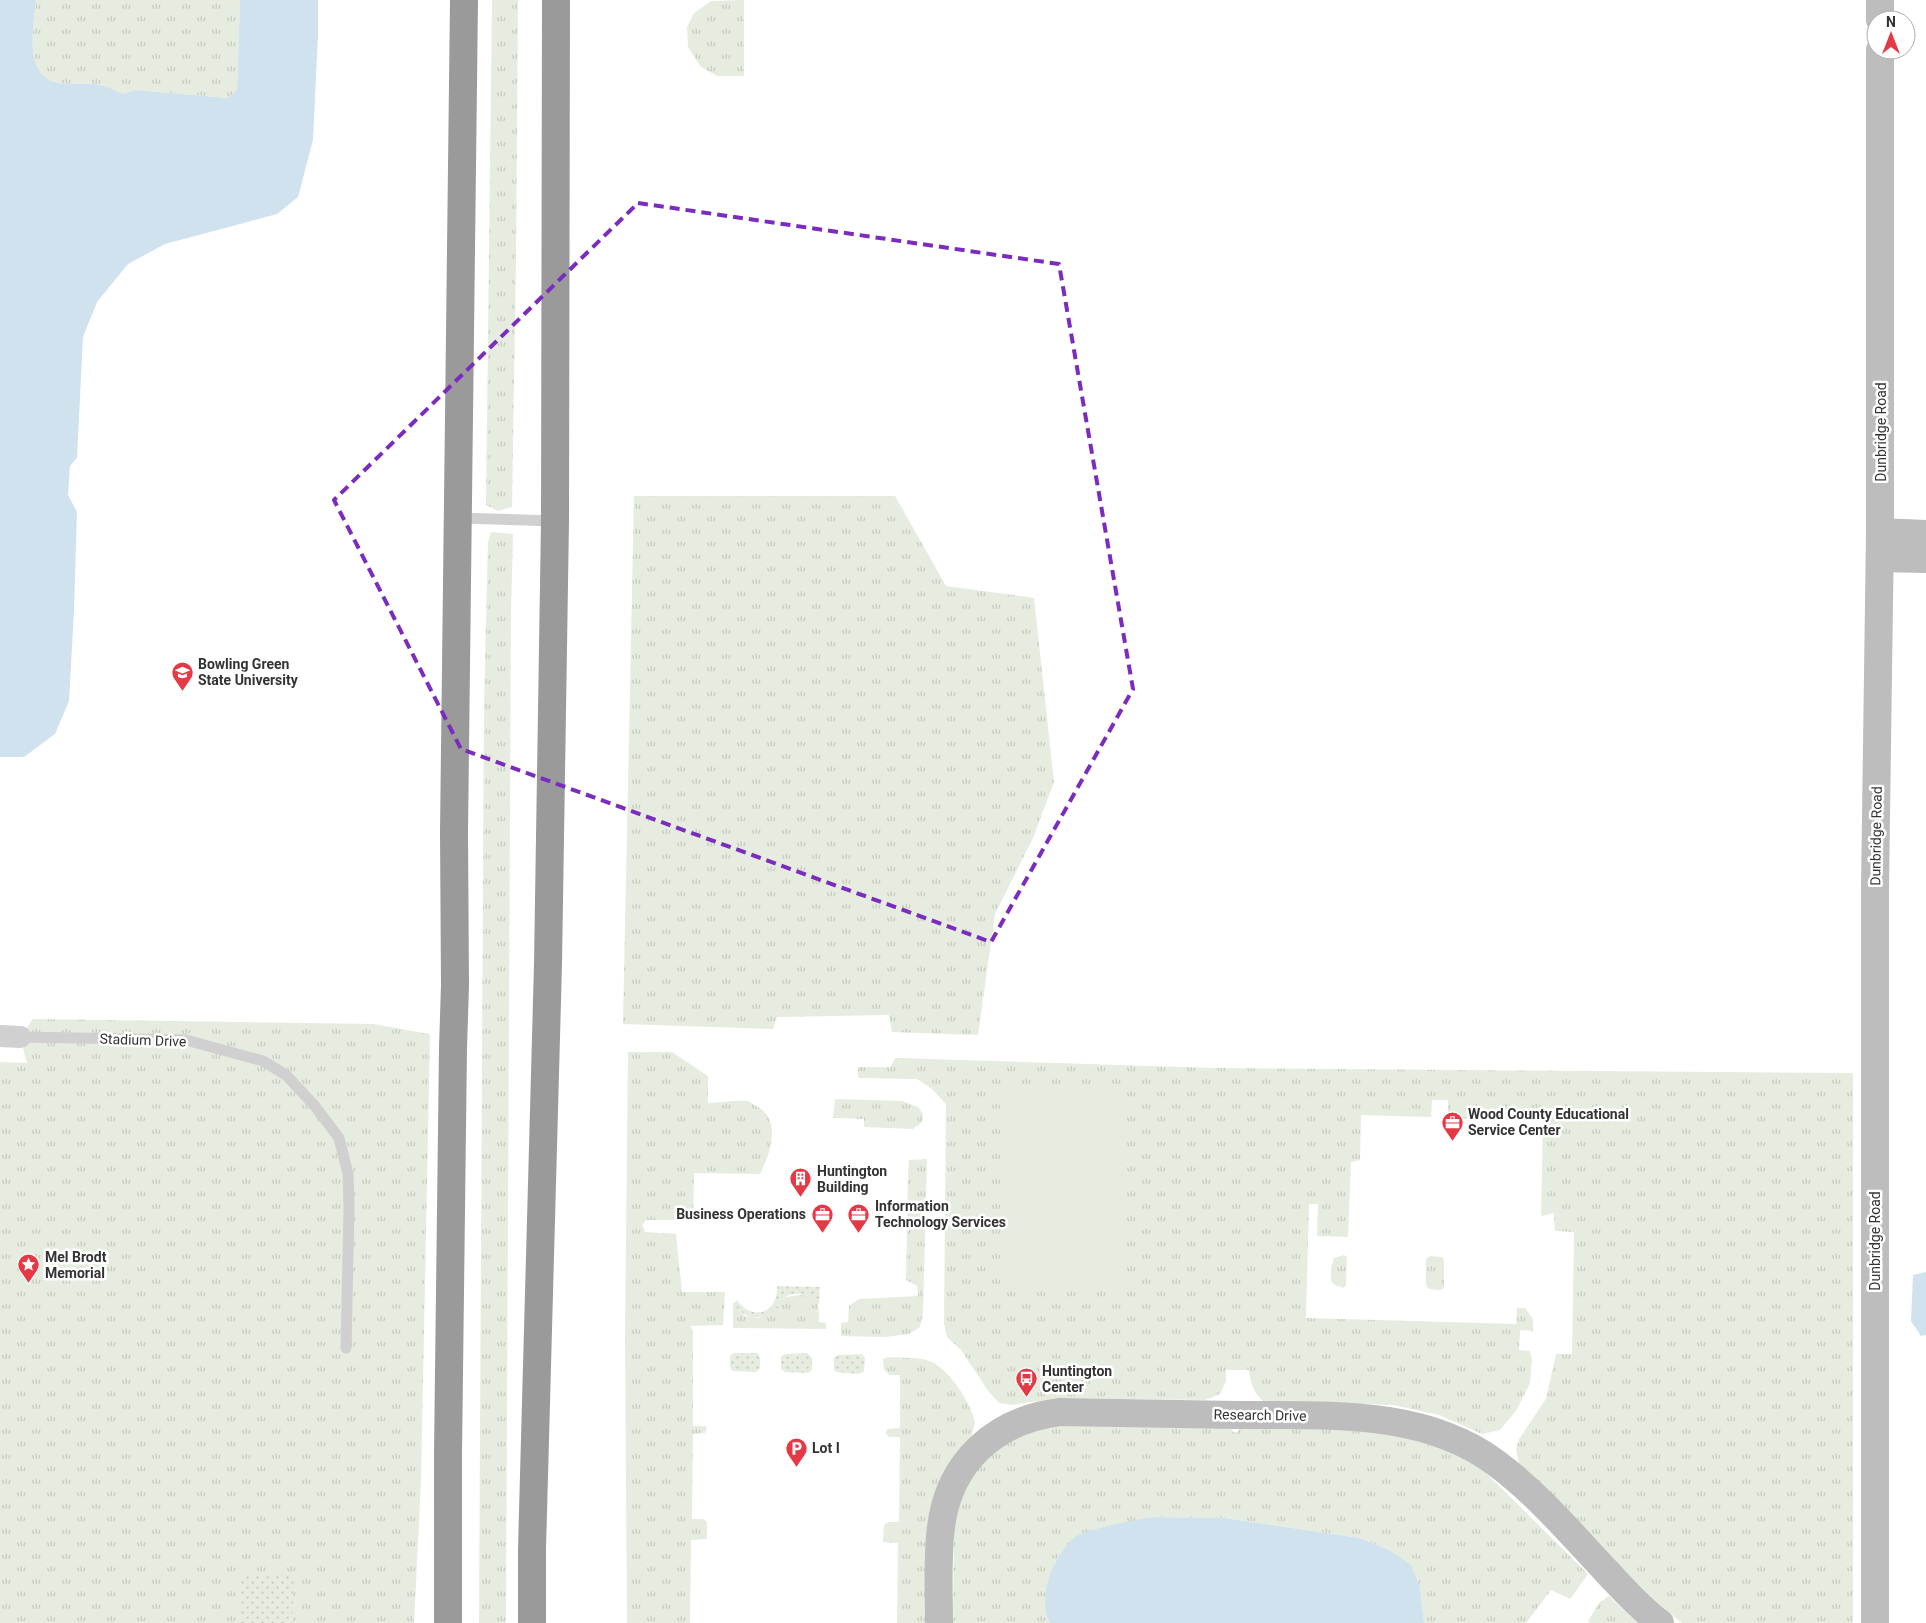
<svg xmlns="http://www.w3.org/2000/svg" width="1926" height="1623" font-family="Roboto,sans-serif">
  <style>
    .grass { fill: url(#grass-tufts) }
    .garden { fill: url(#garden-dots) }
    .pitch { fill: #e6ecdf }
    .water { fill: #cfe2ee }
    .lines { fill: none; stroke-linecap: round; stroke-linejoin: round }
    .lane { stroke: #d0d0d0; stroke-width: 11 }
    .street { stroke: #d0d0d0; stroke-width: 22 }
    .secondary { stroke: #bdbdbd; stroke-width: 28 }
    .highway { stroke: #9a9a9a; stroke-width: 28 }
    .marked { fill: none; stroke: #7b2cbf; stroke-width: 4; stroke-dasharray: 10 6; stroke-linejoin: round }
    .labels { text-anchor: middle; stroke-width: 5; stroke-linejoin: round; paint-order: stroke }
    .street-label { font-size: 14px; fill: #333; stroke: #fff }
    .poi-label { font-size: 14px; font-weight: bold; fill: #333; stroke: #fff; text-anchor: start }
  </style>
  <defs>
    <pattern id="grass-tufts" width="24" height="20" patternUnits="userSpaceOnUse" patternTransform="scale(1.25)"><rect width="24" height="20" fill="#e6ecdf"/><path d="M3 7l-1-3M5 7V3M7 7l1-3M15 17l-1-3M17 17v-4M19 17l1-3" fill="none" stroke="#c6cbc0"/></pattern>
    <pattern id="garden-dots" width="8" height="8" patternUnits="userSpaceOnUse" patternTransform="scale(1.25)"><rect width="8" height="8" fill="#e6ecdf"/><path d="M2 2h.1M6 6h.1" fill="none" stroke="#c6cbc0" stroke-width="1.8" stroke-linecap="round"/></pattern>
  </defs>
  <rect width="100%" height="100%" fill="#fff"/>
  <g class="grass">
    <path d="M36,0H240L237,90L228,98L135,90L123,94C117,91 111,88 105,86C91,81 74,86 59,83C22,76 34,27 36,0Z"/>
    <polygon points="492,0 518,0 516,257 512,507 498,511 486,505"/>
    <polygon points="744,0 744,76 717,76 701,67 688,47 687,27 694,13 711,1"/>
    <polygon points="634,496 895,496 946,586 1034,598 1054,782 1033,838 995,914 978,1035 892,1032 889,1015 777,1017 773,1029 623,1024"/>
    <polygon points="491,532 513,534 511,612 506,1623 479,1623 484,704 488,542"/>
    <polygon points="33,1019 373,1024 430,1034 421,1482 414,1623 0,1623 0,1062 27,1063 20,1037"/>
    <path d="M628,1052H672L708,1076V1103C720,1103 735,1100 747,1101C751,1102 755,1105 758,1107C782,1121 770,1154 760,1174L694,1173L693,1220H646L642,1225L645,1232L676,1234L682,1292H725L723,1325L691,1326L693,1333V1426H704L707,1428L705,1433L693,1434L692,1519H703L707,1522V1539L691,1540L690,1623H627L625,1336Z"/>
    <path d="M895,1058L1214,1068L1853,1073V1623H1682L1652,1598L1519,1464L1516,1449L1519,1439L1546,1399L1556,1354H1572L1574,1232L1555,1231L1554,1213L1541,1216L1543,1121L1448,1118V1100H1432L1431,1117L1361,1115L1360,1160L1351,1162L1348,1237L1317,1236L1318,1204H1309L1306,1318L1516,1324L1517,1308H1525L1533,1319V1331L1520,1330L1519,1350L1530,1351L1532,1360L1530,1383L1516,1411L1500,1430L1482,1434L1439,1415L1393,1405L1263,1401C1252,1390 1251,1384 1249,1370H1226V1381L1220,1394L1205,1400L1057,1398L1013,1405L999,1403L989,1392L961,1350L947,1337L944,1324L946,1104L932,1089L917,1079L858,1078V1067H891Z"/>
    <polygon points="835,1099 902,1101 918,1107 923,1114 922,1122 913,1129 864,1127 864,1119 833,1118"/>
    <polygon points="927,1159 923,1312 920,1327 909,1334 885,1337 841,1336 841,1323 848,1322 849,1306 859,1299 918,1296 917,1286 906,1280 908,1176 909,1160"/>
    <polygon points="1344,1255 1347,1257 1346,1286 1343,1288 1335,1285 1331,1281 1331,1268 1334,1258"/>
    <polygon points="1430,1256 1442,1257 1444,1260 1444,1287 1441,1290 1429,1289 1426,1286 1426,1259"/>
    <path d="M802,1295C820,1297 819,1307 819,1322L826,1323V1329L733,1328V1304L745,1316L759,1318L786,1297Z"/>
    <path d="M889,1357C900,1358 923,1357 932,1362C950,1371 971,1403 975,1422L928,1623H897L898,1543L883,1542L884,1525L888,1522H899L900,1437H889L885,1433L888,1429L900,1428V1375H890L884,1370L883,1359Z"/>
    <polygon points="1084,1424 1231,1426 1232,1431 1236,1433 1241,1427 1397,1430 1445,1447 1481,1468 1588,1574 1570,1599 1551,1590 1526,1623 1424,1623 1420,1587 1389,1550 1360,1538 1224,1518 1153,1517 1077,1536 1064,1549 1054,1564 1049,1621 1050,1623 953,1623 954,1515 967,1478 994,1448 1033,1429"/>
    <polygon points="1609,1596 1637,1623 1590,1623 1588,1621 1599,1603"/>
  </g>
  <g class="garden">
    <path d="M777,1286L820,1287L819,1305C812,1296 795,1289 784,1298C781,1301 781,1305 778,1308C775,1311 771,1313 768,1314C752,1321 744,1316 733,1304L737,1300C752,1322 779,1313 777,1286Z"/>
    <polygon points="734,1353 758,1353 760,1358 760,1368 756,1372 732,1371 730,1367 730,1356"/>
    <polygon points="807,1353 812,1358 812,1370 808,1373 785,1372 781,1369 781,1356 785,1354"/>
    <polygon points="862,1354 865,1358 864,1371 859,1374 836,1372 834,1370 834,1358 838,1355"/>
    <polygon points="242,1574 294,1576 292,1623 239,1623"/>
  </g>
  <polygon class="pitch" points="1001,1086 1125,1086 1125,1287 1000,1287"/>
  <g class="water">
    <path d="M0,0H36C34,27 22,76 59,83C74,86 91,81 105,86C111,88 117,91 123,94L135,90L228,98L237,90L240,0H318V35L313,140L298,197L277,214L165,244L128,264L97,302L83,337L77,458L70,466L68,495L77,512L74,611L69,701L55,734L24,757H0Z"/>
    <polygon points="1926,1272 1926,1335 1921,1336 1911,1321 1913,1275"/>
    <path d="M1153,1517L1224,1518L1360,1538L1389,1550L1411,1565L1420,1587L1424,1623H1050C1043,1611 1044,1592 1049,1578C1054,1563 1062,1548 1075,1537C1086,1529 1137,1520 1153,1517Z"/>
  </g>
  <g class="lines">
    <g class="lane">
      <polyline points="459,518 555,521"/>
      <polyline points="20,1037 186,1040 263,1061 286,1075 314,1105 339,1138 348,1174 349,1208 346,1348"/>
    </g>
    <polyline class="street" points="0,1036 20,1037"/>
    <g class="secondary">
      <polyline points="1880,20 1880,0"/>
      <polyline points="1880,532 1926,534"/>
      <polyline points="1880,558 1926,559"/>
      <path d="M939,1623C939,1592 937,1559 941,1527C949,1462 995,1420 1060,1412C1119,1413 1178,1414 1237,1415C1324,1416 1422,1408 1496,1463C1538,1494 1573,1536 1609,1574C1625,1591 1641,1609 1660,1623"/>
      <polyline points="1875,1623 1875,888 1880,532 1880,50"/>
    </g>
    <g class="highway">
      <polyline points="448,1623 448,1454 453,1048 455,985 454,832 464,0"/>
      <polyline points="532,1623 532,1549 548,964 555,521 556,0"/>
    </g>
  </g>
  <path class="marked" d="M638,203L1059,264L1133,689L991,942L461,749L334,500Z"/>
  <defs>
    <symbol id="university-pin" viewBox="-11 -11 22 30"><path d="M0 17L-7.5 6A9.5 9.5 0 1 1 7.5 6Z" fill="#e63946" stroke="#fff"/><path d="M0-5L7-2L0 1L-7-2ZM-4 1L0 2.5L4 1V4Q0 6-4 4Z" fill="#fff"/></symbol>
    <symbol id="office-pin" viewBox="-11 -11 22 30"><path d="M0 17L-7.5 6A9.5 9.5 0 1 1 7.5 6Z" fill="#e63946" stroke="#fff"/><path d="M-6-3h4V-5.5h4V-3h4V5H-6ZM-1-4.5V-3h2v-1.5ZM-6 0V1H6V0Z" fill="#fff"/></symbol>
    <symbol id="building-pin" viewBox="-11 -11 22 30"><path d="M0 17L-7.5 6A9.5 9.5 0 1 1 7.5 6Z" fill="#e63946" stroke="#fff"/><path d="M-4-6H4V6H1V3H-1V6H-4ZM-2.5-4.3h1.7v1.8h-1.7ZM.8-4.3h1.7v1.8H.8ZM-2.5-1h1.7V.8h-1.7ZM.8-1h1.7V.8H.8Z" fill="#fff"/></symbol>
    <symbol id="sight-pin" viewBox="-11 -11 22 30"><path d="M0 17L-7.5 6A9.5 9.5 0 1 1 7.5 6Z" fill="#e63946" stroke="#fff"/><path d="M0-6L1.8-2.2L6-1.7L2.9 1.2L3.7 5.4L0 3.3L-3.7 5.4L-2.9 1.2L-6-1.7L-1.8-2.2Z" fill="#fff"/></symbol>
    <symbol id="bus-pin" viewBox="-11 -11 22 30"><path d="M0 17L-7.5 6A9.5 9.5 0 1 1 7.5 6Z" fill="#e63946" stroke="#fff"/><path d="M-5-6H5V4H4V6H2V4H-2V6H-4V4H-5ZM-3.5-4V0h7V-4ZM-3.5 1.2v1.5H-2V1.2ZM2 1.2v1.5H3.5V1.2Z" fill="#fff"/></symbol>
    <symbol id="parking-pin" viewBox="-11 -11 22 30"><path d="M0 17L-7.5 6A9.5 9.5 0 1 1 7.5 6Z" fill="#e63946" stroke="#fff"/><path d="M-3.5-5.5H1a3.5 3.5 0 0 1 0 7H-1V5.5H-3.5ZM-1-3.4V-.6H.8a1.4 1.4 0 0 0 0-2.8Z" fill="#fff"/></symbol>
  </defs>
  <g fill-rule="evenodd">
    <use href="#university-pin" x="170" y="660" width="25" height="34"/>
    <use href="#office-pin" x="1440" y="1110" width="25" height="34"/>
    <use href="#building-pin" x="788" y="1166" width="25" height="34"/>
    <use href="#office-pin" x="810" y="1202" width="25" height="34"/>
    <use href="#office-pin" x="846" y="1202" width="25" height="34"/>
    <use href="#sight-pin" x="16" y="1252" width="25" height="34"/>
    <use href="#bus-pin" x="1014" y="1366" width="25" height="34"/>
    <use href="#parking-pin" x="784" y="1436" width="25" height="34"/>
  </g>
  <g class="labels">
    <g class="street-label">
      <text transform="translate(1881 432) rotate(-90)" y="5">Dunbridge Road</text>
      <text transform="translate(1876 836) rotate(-89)" y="5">Dunbridge Road</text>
      <text transform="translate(143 1040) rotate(2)" y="5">Stadium Drive</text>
      <text transform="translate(1875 1241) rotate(-90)" y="5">Dunbridge Road</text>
      <text transform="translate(1260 1415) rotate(1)" y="5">Research Drive</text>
    </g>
    <g class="poi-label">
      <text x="198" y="669">Bowling Green<tspan x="198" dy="16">State University</tspan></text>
      <text x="1468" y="1119">Wood County Educational<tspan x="1468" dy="16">Service Center</tspan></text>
      <text x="817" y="1176">Huntington<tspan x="817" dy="16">Building</tspan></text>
      <text x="875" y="1211">Information<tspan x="875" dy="16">Technology Services</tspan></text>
      <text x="806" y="1219" text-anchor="end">Business Operations</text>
      <text x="45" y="1262">Mel Brodt<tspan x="45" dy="16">Memorial</tspan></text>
      <text x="1042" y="1376">Huntington<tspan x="1042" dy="16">Center</tspan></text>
      <text x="812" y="1453">Lot I</text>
    </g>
  </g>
  <g transform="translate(1891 35)"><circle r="24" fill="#ffffff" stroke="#adadad"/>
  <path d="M0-4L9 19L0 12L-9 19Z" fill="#e63946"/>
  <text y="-8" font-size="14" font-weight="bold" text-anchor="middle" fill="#333333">N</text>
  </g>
</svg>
